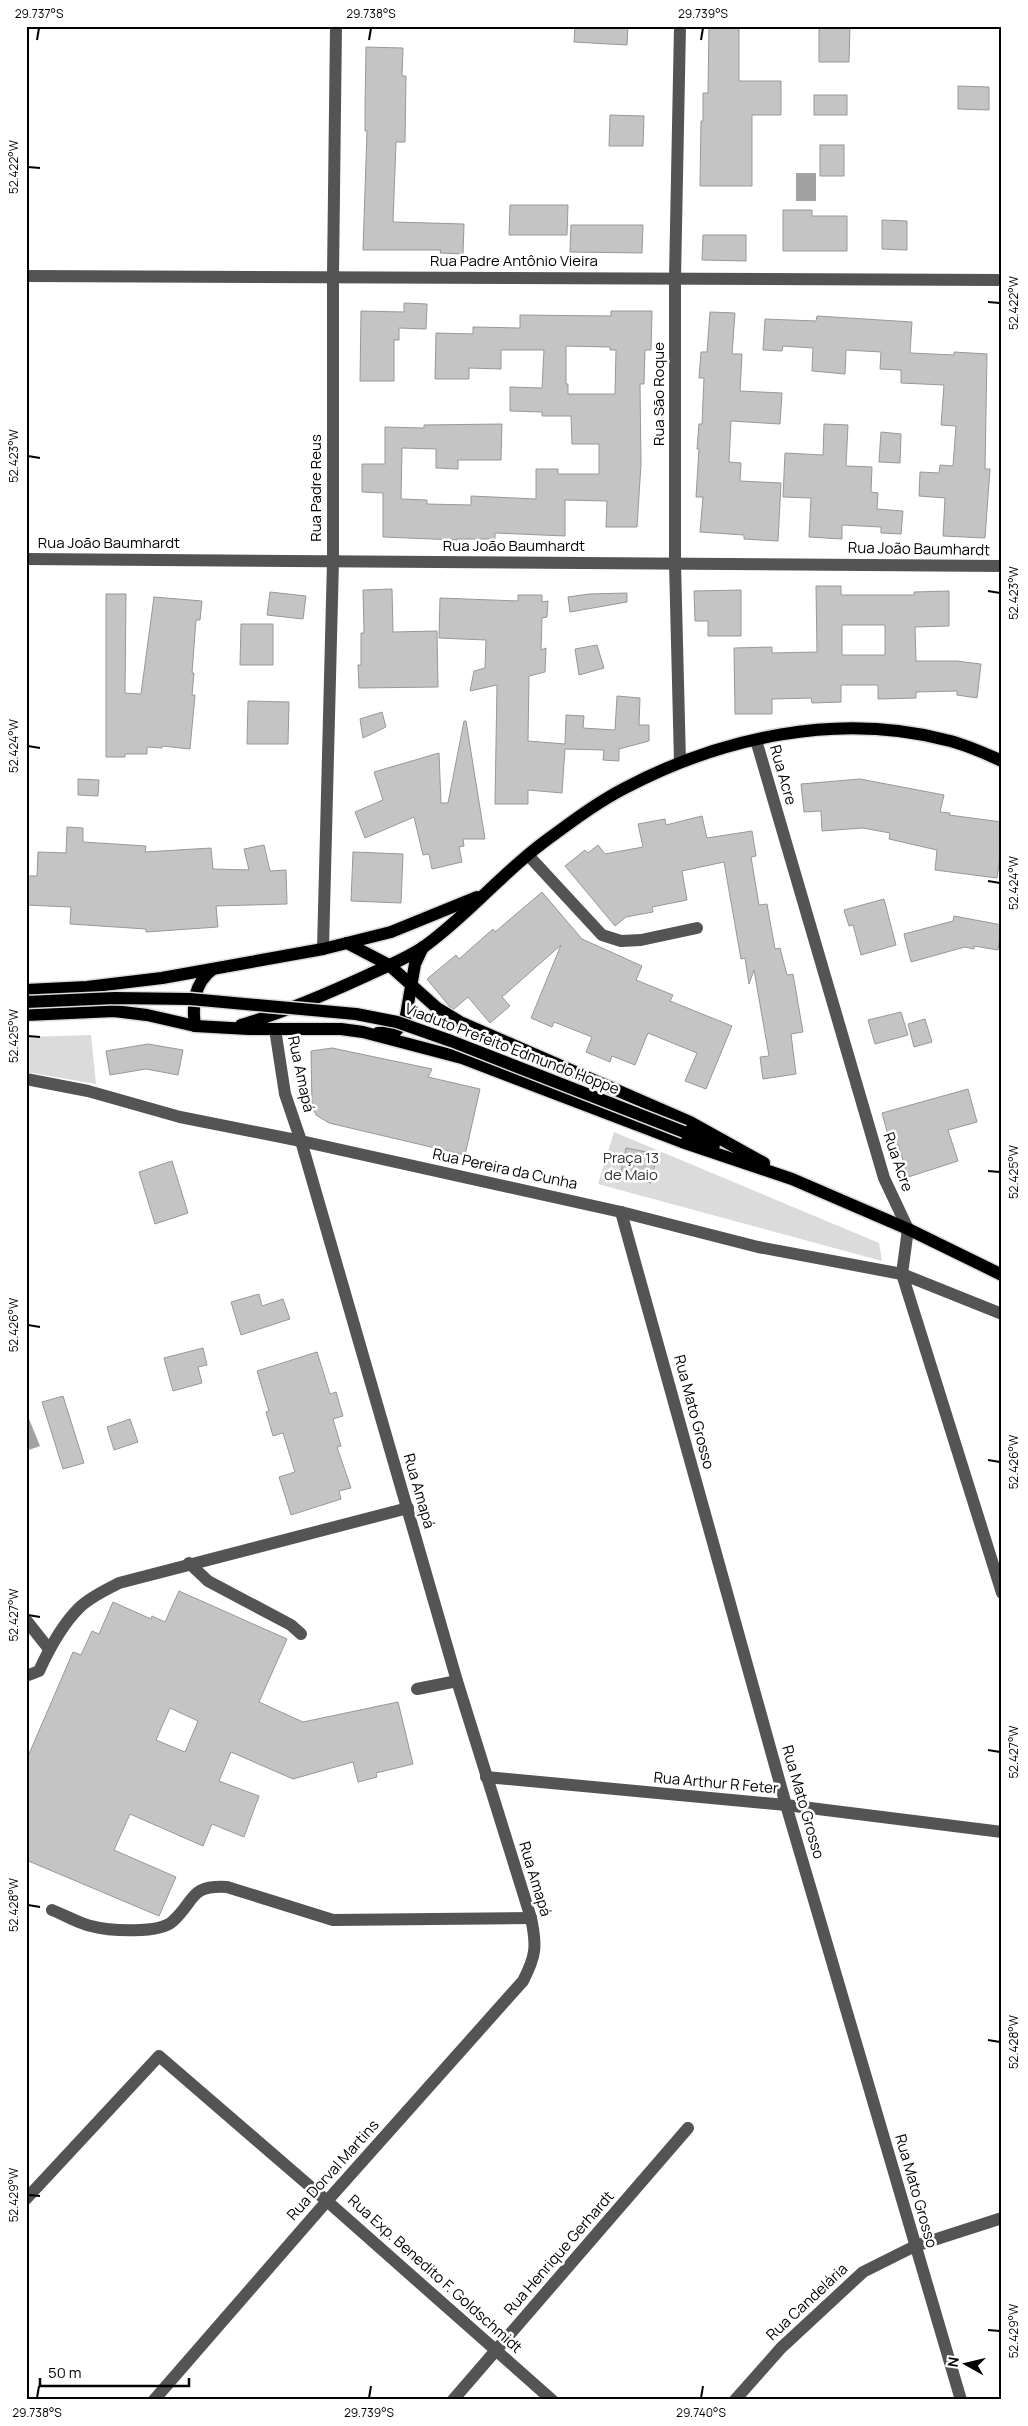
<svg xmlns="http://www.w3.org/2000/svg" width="1028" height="2426" font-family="Manrope,sans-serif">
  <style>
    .green { fill: #dbdbdb }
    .water { fill: #a2a2a2 }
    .building { fill: #c4c4c4; stroke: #989898; fill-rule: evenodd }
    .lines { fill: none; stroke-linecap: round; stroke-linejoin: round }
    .major-casing { stroke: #dbdbdb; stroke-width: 15 }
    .minor { stroke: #545454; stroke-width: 12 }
    .major { stroke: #000; stroke-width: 12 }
    .major-bridge-casing { stroke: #dbdbdb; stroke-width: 15; stroke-linecap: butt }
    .major-bridge { stroke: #000; stroke-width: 12 }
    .ticks { fill: none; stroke: #000; stroke-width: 2 }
    .labels { text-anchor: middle; stroke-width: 5; stroke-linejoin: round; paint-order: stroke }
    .street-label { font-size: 15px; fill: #000; stroke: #fff }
    .park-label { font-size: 15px; fill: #323232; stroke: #fff }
    .neatline { fill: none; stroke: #000; stroke-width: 2 }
    .ticks-label { font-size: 12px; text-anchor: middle; fill: #000 }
  </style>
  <rect width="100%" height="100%" fill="#fff"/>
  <g class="green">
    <polygon points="91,1035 96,1084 26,1072 26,1037"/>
    <polygon points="614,1132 879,1243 882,1261 598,1184"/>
  </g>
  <g class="water">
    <rect x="796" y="173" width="20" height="28"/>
    <polygon points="27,1414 40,1446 26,1451 26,1415"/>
  </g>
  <g class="building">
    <polygon points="575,26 628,26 627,45 574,42"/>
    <polygon points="709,26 739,26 739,81 781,81 781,115 752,115 752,186 700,186 701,121 703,121 703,93 708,93"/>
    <polygon points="819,26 850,26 849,62 819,62"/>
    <polygon points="366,47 403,48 402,76 406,76 405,142 396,142 393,222 464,224 463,254 440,253 441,250 363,250 367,131 365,131 365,108"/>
    <polygon points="958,86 989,87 989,110 958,109"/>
    <rect x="814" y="95" width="33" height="20"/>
    <polygon points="610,115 644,116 643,146 609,146"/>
    <rect x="820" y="145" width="24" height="31"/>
    <polygon points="510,205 568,205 567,235 509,235"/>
    <polygon points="783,210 812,210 812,216 847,216 847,251 783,251"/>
    <polygon points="882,220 907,221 907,250 882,249"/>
    <polygon points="571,225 643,225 642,253 570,252"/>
    <polygon points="703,235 746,235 746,261 702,260"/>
    <polygon points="404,303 427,304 426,329 399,328 399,340 394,340 394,381 360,381 361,311 404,312"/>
    <path d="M611,311H652L651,350H645L644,384H640L641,464L637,527H606L607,501L565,500V536L495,533V539H457V540L383,537V493L362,492V464H385V427L424,428V425L502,424L501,460H458V469L436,468V449L402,448L401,499L427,500V504L471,505V496L536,499V469H558V474H599V444H572L571,416H542V412L510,411V387L542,388L544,350H501V369L469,368V379H435L436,333L473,334V327L520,328V315L611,316ZM566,346L610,347V350H616L615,394H568V384H566Z"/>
    <polygon points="710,312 735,313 732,354 742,354 740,391 782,393 780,424 731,421 729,462 741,463 740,481 781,483 778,541 744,539 744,535 700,532 703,497 696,497 699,449 697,449 699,424 702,424 704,378 699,378 701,352 707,352"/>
    <polygon points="817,316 912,322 910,353 954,355 954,352 987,354 985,469 990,469 985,538 943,536 945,498 919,496 920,472 939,473 940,465 953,466 956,426 941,425 944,385 901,383 901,370 880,369 881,352 846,350 845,374 812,371 813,348 783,346 782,351 763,350 765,319 816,321"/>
    <polygon points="824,424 848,425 846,466 872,467 871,492 878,493 877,509 903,511 901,534 881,533 881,527 842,525 842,539 809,537 811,498 783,497 785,453 823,455"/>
    <polygon points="881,432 901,434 900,463 879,462"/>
    <path d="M816,586H841V595H914V592L949,591V626L915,627L916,661H956L981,664L977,698L957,695V691L916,692V698L878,699V685H841V702L812,703L811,698L772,699V714H735L734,648L772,647V653L817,652ZM842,625H885V655H842Z"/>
    <polygon points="392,589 393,632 437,631 438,687 359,688 358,665 361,665 361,633 364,633 363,590"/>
    <polygon points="741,590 741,636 708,636 708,621 695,621 694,591"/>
    <polygon points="270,592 306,596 303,619 267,615"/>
    <polygon points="627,593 627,602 570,612 568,597 589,594"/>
    <polygon points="106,594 126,594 125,693 141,694 154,597 202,601 200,620 196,620 192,673 194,673 192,695 195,695 190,749 162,746 162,748 147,747 147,754 125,754 125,757 106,757"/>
    <polygon points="518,595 542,595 542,602 548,601 547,617 542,618 541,650 546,648 545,672 529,676 528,741 565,744 566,715 584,716 583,728 615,730 617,696 640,698 639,725 649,725 649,741 619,749 619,761 603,760 604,750 565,749 562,793 528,790 528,804 495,804 497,685 470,691 474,671 485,668 486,640 439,638 440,598 518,601"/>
    <polygon points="241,624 273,624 273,665 240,665"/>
    <polygon points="597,645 604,668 579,675 575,649"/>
    <polygon points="248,701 289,702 288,744 247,744"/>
    <polygon points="382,712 386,727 363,738 360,719"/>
    <polygon points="464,721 466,721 485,839 463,839 464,846 459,847 462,862 432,869 429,854 423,855 414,817 365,838 355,812 383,800 374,772 439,753 441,803 448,803"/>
    <polygon points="78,779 99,780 98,796 78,795"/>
    <polygon points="860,779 944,795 940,812 950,813 949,815 1002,822 1002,844 997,878 935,870 937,850 889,839 890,833 863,828 822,831 821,811 804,812 801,784"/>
    <polygon points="702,816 707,838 752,831 756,856 751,857 759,905 767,904 775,949 780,948 787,975 793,974 803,1032 791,1034 796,1074 763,1079 760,1057 769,1056 754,970 749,984 745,958 741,959 724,862 682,871 687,900 652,907 653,912 626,917 615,926 565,866 585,850 588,853 598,845 605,854 643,847 638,824 665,819 666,825"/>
    <polygon points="67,827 83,828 83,842 146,846 145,852 211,848 213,869 249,870 244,849 264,845 270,871 286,870 287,904 216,906 218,927 146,932 146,929 70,924 71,907 26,905 26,876 37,876 38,852 66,853"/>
    <polygon points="353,852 403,854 401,903 351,901"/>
    <polygon points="542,892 582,939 642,966 636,980 673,995 670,1001 732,1026 706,1089 685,1081 697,1053 648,1033 635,1065 612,1056 610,1062 586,1052 592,1037 554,1022 552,1027 531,1018 561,945 502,997 510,1006 490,1023 468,997 454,1009 450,1007 427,979 456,955 459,959 493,929 495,932"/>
    <polygon points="884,899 896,945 861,955 853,925 849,926 844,910"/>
    <polygon points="954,916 1002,925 998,950 974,946 974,949 965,947 911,962 904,934 953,921"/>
    <polygon points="901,1012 908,1035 875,1044 868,1020"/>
    <polygon points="925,1019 932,1042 914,1047 908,1024"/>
    <polygon points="148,1044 183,1050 178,1075 146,1069 110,1075 106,1051"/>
    <polygon points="332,1048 432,1069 428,1077 480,1089 465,1155 329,1123 316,1115 312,1105 311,1051"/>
    <polygon points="968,1089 977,1122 948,1130 958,1161 908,1177 898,1144 891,1146 882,1113"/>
    <polygon points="626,1148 657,1154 651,1183 620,1177"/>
    <polygon points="172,1161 188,1213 155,1224 139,1172"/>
    <polygon points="259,1294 262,1306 283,1299 290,1319 241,1335 231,1302"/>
    <polygon points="203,1348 207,1365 198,1367 202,1383 173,1391 164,1358"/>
    <polygon points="317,1352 330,1394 336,1392 343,1416 333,1419 341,1446 337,1447 351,1488 339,1491 341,1499 291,1515 279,1477 295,1472 283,1433 273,1436 266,1412 269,1411 257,1371"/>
    <polygon points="63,1396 84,1463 63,1469 42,1402"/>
    <polygon points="130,1419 138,1442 114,1450 107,1427"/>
    <path d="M179,1591L287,1639L259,1702L303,1722L398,1702L413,1764L376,1773L377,1777L358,1782L353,1762L293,1779L231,1752L219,1781L259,1796L244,1837L212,1824L203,1846L130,1814L114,1850L176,1877L159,1916L26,1860V1761L73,1652L81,1655L92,1631L99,1634L113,1602L151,1619L152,1616L165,1622ZM170,1708L198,1721L185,1752L156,1740Z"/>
  </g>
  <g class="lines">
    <defs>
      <g id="major">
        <polyline points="347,943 389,965 437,1008 460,1022 690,1122 764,1163"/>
        <polyline points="26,990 87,987 162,978 323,949 391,932 477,897"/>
        <polyline points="26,1015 114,1011 147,1015 195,1026 249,1029 341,1029 363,1032 462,1058 682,1142 792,1179 908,1229 1002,1275"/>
        <path d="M241,1025C285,1012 327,994 368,975C387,966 408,958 425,946C468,915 501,874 544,842C570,823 596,803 625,788C722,737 838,712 946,740C965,744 984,753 1002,761"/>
        <path d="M195,1026C192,1004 194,983 213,969"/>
        <polyline points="378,1033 395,1032 405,1021 415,964 423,947"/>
        <polyline points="684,1132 714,1145"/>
      </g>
    </defs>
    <use href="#major" class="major-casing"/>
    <g class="minor">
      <polyline points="26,276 1002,280"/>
      <polyline points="26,559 1002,566"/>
      <polyline points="756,740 884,1178 908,1229 902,1274 1002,1593"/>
      <polyline points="680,762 675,563 675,278 680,26"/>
      <polyline points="528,855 602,935 621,941 641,940 697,928"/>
      <polyline points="323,949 333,561 333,276 336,26"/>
      <polyline points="26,1079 88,1091 180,1117 301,1141 621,1212 758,1247 902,1274 1002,1314"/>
      <polyline points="621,1212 786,1805 961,2400"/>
      <polyline points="189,1563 208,1581 291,1625 301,1634"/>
      <polyline points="26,1620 49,1649"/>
      <path d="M26,1676L39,1671C49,1649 62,1625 79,1608C90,1597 106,1590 119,1583L408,1508"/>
      <polyline points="417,1689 457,1681"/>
      <polyline points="486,1777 786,1805 1002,1832"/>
      <path d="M52,1910C65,1915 78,1923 91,1926C109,1931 160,1934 173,1921C196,1900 189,1885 227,1887L333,1920L531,1918"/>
      <polyline points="26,2199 159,2056 327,2201 552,2400"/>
      <path d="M154,2400L327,2201L523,1981C536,1956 537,1946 531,1918L457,1681L301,1141L285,1094L275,1029"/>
      <polyline points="453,2400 688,2128"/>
      <polyline points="735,2400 781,2348 863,2272 915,2246 1002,2218"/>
    </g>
    <use href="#major" class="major"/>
    <defs>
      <polyline id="major-bridge" points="26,1002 115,998 190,999 356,1014 397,1022 451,1041 684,1132"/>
    </defs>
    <use href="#major-bridge" class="major-bridge-casing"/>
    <use href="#major-bridge" class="major-bridge"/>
  </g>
  <path class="ticks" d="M37,40L39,28M369,40L371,28M701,40L703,28M28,167L40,168M988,302L1000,303M28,456L40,458M988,591L1000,593M28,746L40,748M988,881L1000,883M28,1036L40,1037M988,1171L1000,1172M28,1325L40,1327M988,1460L1000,1462M28,1615L40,1617M988,1750L1000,1752M28,1905L40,1907M988,2040L1000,2042M28,2195L40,2196M988,2330L1000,2331M37,2398L39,2386M369,2398L371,2386M701,2398L703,2386"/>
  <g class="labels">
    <g class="street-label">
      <text x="514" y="266">Rua Padre Antônio Vieira</text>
      <text transform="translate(659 394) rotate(-90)" y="5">Rua São Roque</text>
      <text transform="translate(316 488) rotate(-90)" y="5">Rua Padre Reus</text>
      <text x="109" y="548">Rua João Baumhardt</text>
      <text x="514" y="551">Rua João Baumhardt</text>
      <text transform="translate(919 549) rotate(1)" y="5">Rua João Baumhardt</text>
      <text transform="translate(783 775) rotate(74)" y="5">Rua Acre</text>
      <text transform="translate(512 1049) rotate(21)" y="5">Viaduto Prefeito Edmundo Hoppe</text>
      <text transform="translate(301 1074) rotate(78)" y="5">Rua Amapá</text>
      <text transform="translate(898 1162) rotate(71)" y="5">Rua Acre</text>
      <text transform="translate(505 1169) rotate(12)" y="5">Rua Pereira da Cunha</text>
      <text transform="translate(694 1412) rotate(75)" y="5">Rua Mato Grosso</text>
      <text transform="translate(419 1491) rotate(74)" y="5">Rua Amapá</text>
      <text transform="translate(716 1783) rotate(5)" y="5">Rua Arthur R Feter</text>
      <text transform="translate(803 1802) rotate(74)" y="5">Rua Mato Grosso</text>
      <text transform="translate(535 1879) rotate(73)" y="5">Rua Amapá</text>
      <text transform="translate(333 2170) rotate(-48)" y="5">Rua Dorval Martins</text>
      <text transform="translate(916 2191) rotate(74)" y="5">Rua Mato Grosso</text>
      <text transform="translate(559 2253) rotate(-49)" y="5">Rua Henrique Gerhardt</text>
      <text transform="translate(435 2274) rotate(42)" y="5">Rua Exp. Benedito F. Goldschmidt</text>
      <text transform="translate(807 2302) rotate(-43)" y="5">Rua Candelária</text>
    </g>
    <g class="park-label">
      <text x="631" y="1163">Praça 13<tspan x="631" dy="17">de Maio</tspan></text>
    </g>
  </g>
  <rect width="1028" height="2426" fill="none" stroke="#ffffff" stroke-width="55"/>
  <g transform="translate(966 2364) rotate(278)" stroke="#ffffff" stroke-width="4" paint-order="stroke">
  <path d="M0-4L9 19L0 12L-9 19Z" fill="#000000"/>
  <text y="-8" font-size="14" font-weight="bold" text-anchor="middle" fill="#000000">N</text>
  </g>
  <path d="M40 2378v8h149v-8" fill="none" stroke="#000000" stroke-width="2.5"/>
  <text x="48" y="2378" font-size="15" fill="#000000" stroke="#ffffff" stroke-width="4" paint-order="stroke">50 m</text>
  <rect x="28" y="28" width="972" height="2370" class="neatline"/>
  <g class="ticks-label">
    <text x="39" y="18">29.737°S</text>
    <text x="371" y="18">29.738°S</text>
    <text x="703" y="18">29.739°S</text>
    <text transform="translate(14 167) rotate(-90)" y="4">52.422°W</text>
    <text transform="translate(1014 303) rotate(-90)" y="4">52.422°W</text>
    <text transform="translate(14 456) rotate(-90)" y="4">52.423°W</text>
    <text transform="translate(1014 593) rotate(-90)" y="4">52.423°W</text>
    <text transform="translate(14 746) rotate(-90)" y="4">52.424°W</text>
    <text transform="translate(1014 883) rotate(-90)" y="4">52.424°W</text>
    <text transform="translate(14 1036) rotate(-90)" y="4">52.425°W</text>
    <text transform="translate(1014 1172) rotate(-90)" y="4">52.425°W</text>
    <text transform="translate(14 1325) rotate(-90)" y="4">52.426°W</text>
    <text transform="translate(1014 1462) rotate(-90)" y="4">52.426°W</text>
    <text transform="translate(14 1615) rotate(-90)" y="4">52.427°W</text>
    <text transform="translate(1014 1752) rotate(-90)" y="4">52.427°W</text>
    <text transform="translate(14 1905) rotate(-90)" y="4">52.428°W</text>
    <text transform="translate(1014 2042) rotate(-90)" y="4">52.428°W</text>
    <text transform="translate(14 2195) rotate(-90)" y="4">52.429°W</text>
    <text transform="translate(1014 2331) rotate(-90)" y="4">52.429°W</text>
    <text x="37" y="2417">29.738°S</text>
    <text x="369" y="2417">29.739°S</text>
    <text x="701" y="2417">29.740°S</text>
  </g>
</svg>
